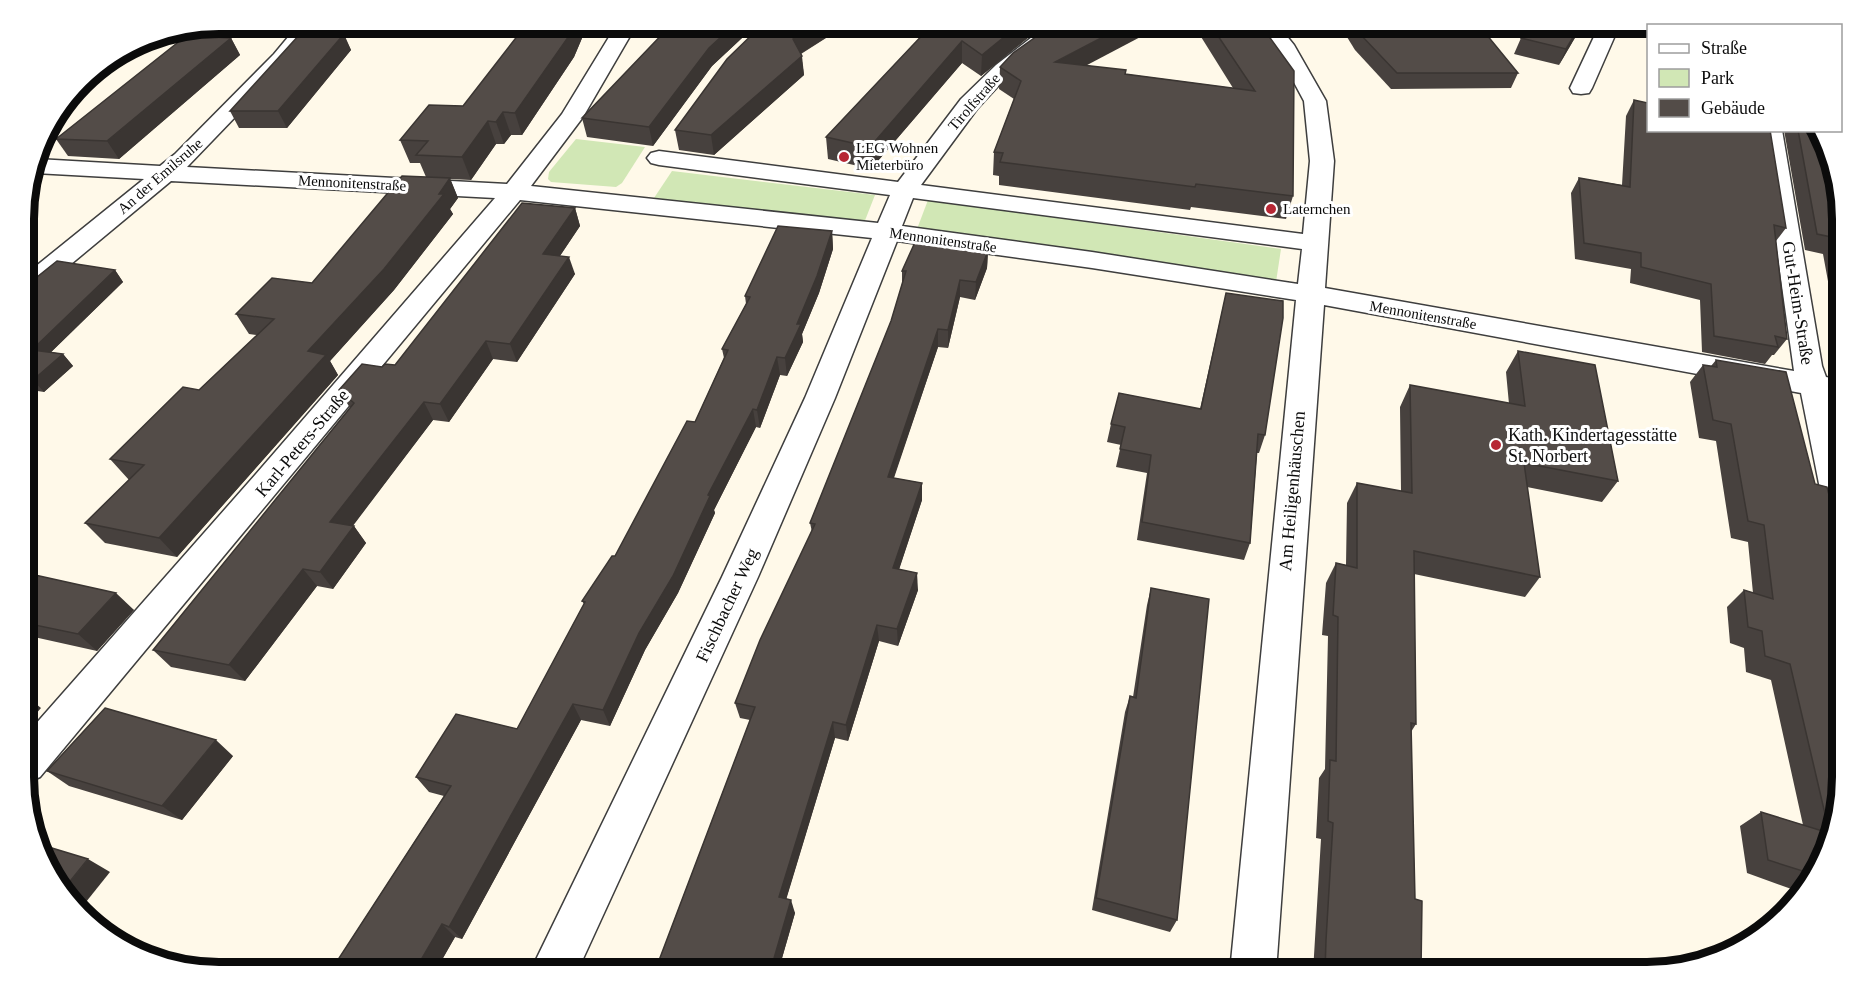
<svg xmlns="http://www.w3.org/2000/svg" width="1866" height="996" font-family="'Times New Roman',serif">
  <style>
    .green { fill: #d1e7b5 }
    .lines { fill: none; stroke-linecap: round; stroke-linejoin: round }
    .street-casing { stroke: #3e3e3e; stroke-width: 3 }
    .street { fill: #fff; fill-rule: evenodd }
    .wall { fill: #47413e }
    .shaded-wall { fill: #3a3532 }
    .building { fill: #534c48; stroke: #3a3532; stroke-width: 1.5 }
    .poi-dot { fill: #b72734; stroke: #fff; stroke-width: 2 }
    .labels { text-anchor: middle; stroke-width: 6; stroke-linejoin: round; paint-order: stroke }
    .far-street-label { font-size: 15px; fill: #0b0b0b; stroke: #fff }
    .far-poi-label { font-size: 15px; fill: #0b0b0b; stroke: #fff; text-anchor: start }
    .street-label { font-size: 18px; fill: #0b0b0b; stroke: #fff }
    .poi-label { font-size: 18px; fill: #0b0b0b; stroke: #fff; text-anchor: start }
    .rim { fill: none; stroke: #0b0b0b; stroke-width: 8 }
  </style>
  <rect width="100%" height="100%" fill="#fff9e9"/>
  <g class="green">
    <polygon points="576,139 645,147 622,183 616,187 551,182 548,179 549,172"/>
    <polygon points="672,171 875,195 864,223 654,198"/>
    <polygon points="928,200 1281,249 1276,282 917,229"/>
  </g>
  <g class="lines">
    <defs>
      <g id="street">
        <path d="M299,24H319L288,62L187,167L507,184L562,114L617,24H637L583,117L531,186L878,223L890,195L659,165L651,163L647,158L651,153L659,151L898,182L961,99L996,65L1036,34L1053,24H1077L1010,73L977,109L921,185L1303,234L1310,161L1304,101L1275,47L1257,24H1277L1294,45L1326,101L1334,161L1325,288L1794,371L1760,130H1782L1822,366L1826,377L1841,380V400L1832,399L1841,437V522L1829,518L1824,509L1801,393L1324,305L1276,972H1230L1296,300L1092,268L897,241L835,398L758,577L577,972H530L722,577L805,398L872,238L520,200L40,777L26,783V735L256,474L495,198L171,181L35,294L25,296V275L144,179L35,173L37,159L160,166L175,154L274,54ZM913,198L1302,249L1298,284L1092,252L902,226Z"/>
        <polygon points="1600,24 1620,24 1592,88 1589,93 1581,94 1573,93 1570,88"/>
      </g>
    </defs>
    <use href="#street" class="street-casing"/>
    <use href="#street" class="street"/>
  </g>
  <g class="wall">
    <polygon points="220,24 222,35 158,36"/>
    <polygon points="332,24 388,24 383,35 345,38 351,50 287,128 239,128 230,111 336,34"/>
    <polygon points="535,24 588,24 574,57 522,135 511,135 504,144 496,144 471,180 450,179 458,198 450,209 453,214 394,290 330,361 338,375 177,557 105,543 85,523 129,480 110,459 199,390 257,335 249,334 236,314 312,283 426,177 420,163 410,163 400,140 463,106 531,31"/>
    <polygon points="659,24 757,24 712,66 653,146 587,137 582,118 662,35"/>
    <polygon points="763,24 848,24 801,54 804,75 714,155 679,150 675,130"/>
    <polygon points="936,24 1035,32 981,76 962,63 871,169 828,159 826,137"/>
    <polygon points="1193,24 1260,24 1293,196 1286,219 1191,207 1190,210 999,185 999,176 993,175 994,152 1014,99 999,89 1000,67 1087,65 1126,74 1233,88"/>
    <polygon points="1339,24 1477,24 1518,73 1511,88 1391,89 1355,50"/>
    <polygon points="1583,24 1559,65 1514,54 1521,38"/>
    <polygon points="231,38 240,55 119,159 68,156 56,139"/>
    <polygon points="1634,100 1786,228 1776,241 1787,339 1774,355 1772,355 1765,364 1702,352 1700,300 1630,283 1631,269 1575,259 1571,193 1579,178 1622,185 1626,116"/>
    <polygon points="1784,130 1816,130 1840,195 1841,352 1823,254 1805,250"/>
    <polygon points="575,208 580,226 560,256 575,274 517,362 493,359 449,422 433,420 353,525 366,543 333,589 317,586 245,681 171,667 153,650 350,408 339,390 382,367 395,365"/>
    <polygon points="832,231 833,249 819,293 802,334 803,342 787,376 780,375 760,428 756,427 714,510 715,513 678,593 645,650 610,726 581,720 462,939 455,937 435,972 330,972 444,796 429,792 416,777 517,729 584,604 582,601 615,556 695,422 724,358 722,349 746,304 745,296"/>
    <polygon points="988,251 987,268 975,300 960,297 948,348 938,347 894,478 922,483 922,500 899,569 918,590 898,646 879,641 848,741 835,738 786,899 795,913 778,972 656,972 655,971 750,720 740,718 735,703 812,532 810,523 891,321 902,284 902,271"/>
    <polygon points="115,270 123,282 51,352 63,354 73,366 44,392 25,389 25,286"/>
    <polygon points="1226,293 1265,435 1259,453 1257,453 1250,543 1244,560 1137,540 1147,473 1116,467 1121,445 1107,442 1111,424 1200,409 1222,311"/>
    <polygon points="1518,351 1618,481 1602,502 1527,487 1540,577 1525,597 1414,574 1416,724 1411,732 1415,899 1421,972 1313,972 1321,839 1316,838 1319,778 1325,769 1328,636 1322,635 1326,583 1336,563 1346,565 1347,503 1357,483 1401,491 1400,407 1410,385 1509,404 1506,372"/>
    <polygon points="1716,360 1842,776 1822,863 1797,891 1747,873 1740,826 1761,812 1803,825 1771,680 1746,672 1744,648 1730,643 1727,607 1744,590 1753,593 1748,542 1731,538 1716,441 1699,438 1690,382 1703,365 1711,366"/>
    <polygon points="25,575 134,610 97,651 25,635"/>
    <polygon points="1151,588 1177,920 1170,932 1092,910 1125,712 1130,696 1133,697 1147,605"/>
    <polygon points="233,756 182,820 69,786 47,771"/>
  </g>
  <g class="shaded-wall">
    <polygon points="220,24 232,24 222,35 217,25"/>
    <polygon points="378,24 388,24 383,35"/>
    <polygon points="573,24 588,24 574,57 522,135 515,113"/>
    <polygon points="735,24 757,24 712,66 653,146 649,127 709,48"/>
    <polygon points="817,24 848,24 795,57 793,39"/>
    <polygon points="1020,24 1049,24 1035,32 981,76 982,55"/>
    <polygon points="1128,24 1165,24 1053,83 1055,62"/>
    <polygon points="1581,24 1583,24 1559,65 1566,49"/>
    <polygon points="344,34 351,50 287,128 278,111"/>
    <polygon points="231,38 240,55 119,159 107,141"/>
    <polygon points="962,41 962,63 871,169 870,147"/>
    <polygon points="802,56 804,75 714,155 711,135"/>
    <polygon points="503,112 511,135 504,144 496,122"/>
    <polygon points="488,121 496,144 471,180 462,157"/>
    <polygon points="450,178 458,198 450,209 453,214 394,290 330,361 338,375 177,557 159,538 308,351 439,194"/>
    <polygon points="575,208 580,226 549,272 543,254"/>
    <polygon points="832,231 833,249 819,293 802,334 803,342 787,376 785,358 797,324"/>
    <polygon points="988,251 987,268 975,300 976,282"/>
    <polygon points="25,257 33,267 25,274"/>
    <polygon points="569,257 575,274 517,362 510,344"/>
    <polygon points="115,270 123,282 42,361 32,350"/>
    <polygon points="960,280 960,297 948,348 948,330"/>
    <polygon points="938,329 938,347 888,494 888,477"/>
    <polygon points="486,341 493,359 449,422 440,404"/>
    <polygon points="63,354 73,366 44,392 33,380"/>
    <polygon points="777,357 780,375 760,428 757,410"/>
    <polygon points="424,402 433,420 343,539 330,522"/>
    <polygon points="753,409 756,427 714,510 715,513 678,593 645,650 610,726 603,710 639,633 708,495"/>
    <polygon points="922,483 922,500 894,585 893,568"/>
    <polygon points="354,526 366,543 333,589 320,572"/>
    <polygon points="303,569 317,586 245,681 229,665"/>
    <polygon points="917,573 918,590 898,646 897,629"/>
    <polygon points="116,593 134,610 97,651 78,634"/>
    <polygon points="877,625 879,641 848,741 846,725"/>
    <polygon points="26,696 41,708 26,725"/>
    <polygon points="573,704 581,720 462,939 449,927"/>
    <polygon points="833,722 835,738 783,910 779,897"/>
    <polygon points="216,740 233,756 182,820 162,806"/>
    <polygon points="88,859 110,872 82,907 63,890"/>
    <polygon points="791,900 795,913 778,972 770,972"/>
    <polygon points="442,924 455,937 435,972 414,972"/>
  </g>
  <g class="building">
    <polygon points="535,24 573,24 569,36 515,113 503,112 496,122 488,121 462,157 416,155 428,141 400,140 429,105 463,106 522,30 531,31"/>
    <polygon points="672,24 735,24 709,48 649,127 582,118"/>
    <polygon points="763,24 817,24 793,39 802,56 711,135 675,130 727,59"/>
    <polygon points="936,24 1020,24 982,55 962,41 870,147 826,137 928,29"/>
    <polygon points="1054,24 1128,24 1055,62 1126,70 1125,74 1255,91 1210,24 1260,24 1294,71 1293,196 1196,184 1195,187 1000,162 1003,153 994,152 1021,81 1000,67 1013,53"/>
    <polygon points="1353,24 1477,24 1482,29 1518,73 1397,73 1360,34"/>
    <polygon points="1530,24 1581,24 1566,49 1521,38"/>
    <polygon points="300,34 344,34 278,111 230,111"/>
    <polygon points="186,36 231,38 107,141 56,139"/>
    <polygon points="1634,100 1648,103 1648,130 1770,130 1786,228 1774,225 1787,339 1775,336 1778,347 1714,336 1711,284 1641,267 1641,253 1584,243 1579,178 1630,187"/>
    <polygon points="1798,130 1816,130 1840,195 1841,262 1836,238 1817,234"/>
    <polygon points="402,176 450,178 439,194 444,194 384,269 308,351 326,355 159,538 85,523 144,465 110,459 183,387 199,390 274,319 236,314 272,278 312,283"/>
    <polygon points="522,203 575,208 543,254 569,257 510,344 486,341 440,404 424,402 330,522 354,526 320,572 303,569 229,665 153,650 354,403 339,390 362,364 382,367 385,364 395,365"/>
    <polygon points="778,226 832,231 817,276 797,324 801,324 785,358 777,357 757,410 753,409 708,495 710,496 673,576 639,633 603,710 573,704 449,927 442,924 414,972 330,972 451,786 416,777 456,714 517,729 585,602 582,601 612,556 615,556 687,421 695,422 728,350 722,349 750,297 745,296"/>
    <polygon points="916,240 988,251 976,282 960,280 948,330 938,329 888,477 922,483 893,568 917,573 897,629 877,625 846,725 833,722 779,897 791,900 770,972 661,972 655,971 755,707 735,703 760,640 815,524 810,523 891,321 906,271 902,271"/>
    <polygon points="57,261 115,270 32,350 63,354 33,380 25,379 25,286 27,285"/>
    <polygon points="1226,293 1283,301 1283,318 1265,435 1258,434 1250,543 1142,522 1151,455 1120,449 1125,427 1111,424 1119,393 1201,409"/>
    <polygon points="1518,351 1595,365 1618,481 1524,463 1540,577 1414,551 1416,724 1411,723 1415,899 1422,901 1421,972 1325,972 1326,940 1333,823 1328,821 1330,760 1336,761 1338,617 1333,615 1336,563 1357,568 1357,483 1412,493 1410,385 1525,406"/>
    <polygon points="1716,360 1786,372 1815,484 1827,487 1841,542 1842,776 1829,831 1790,664 1765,656 1762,631 1748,627 1744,590 1773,599 1764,525 1748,521 1731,424 1713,420 1703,365 1717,367"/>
    <polygon points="26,573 116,593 78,634 25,623 25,575"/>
    <polygon points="1151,588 1209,599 1177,920 1096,898 1130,696 1136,698"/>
    <polygon points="105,708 216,740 162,806 47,771"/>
    <polygon points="1761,812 1829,833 1822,863 1812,874 1768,860"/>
    <polygon points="42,845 88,859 63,890 57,885"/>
  </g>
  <g class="poi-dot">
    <circle cx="844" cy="157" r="6"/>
    <circle cx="1271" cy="209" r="6"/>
    <circle cx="1496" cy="445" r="6"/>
  </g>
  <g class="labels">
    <g class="far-street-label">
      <text transform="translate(974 102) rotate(-49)" y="5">Tirolfstraße</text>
      <text transform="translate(160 176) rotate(-41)" y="5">An der Emilsruhe</text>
      <text transform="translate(352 183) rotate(3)" y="5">Mennonitenstraße</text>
      <text transform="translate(943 240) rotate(8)" y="5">Mennonitenstraße</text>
      <text transform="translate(1423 315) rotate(10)" y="5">Mennonitenstraße</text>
    </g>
    <g class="far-poi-label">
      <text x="856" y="153">LEG Wohnen<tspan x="856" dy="17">Mieterbüro</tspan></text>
      <text x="1283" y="214">Laternchen</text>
    </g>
    <g class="street-label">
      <text transform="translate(1798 303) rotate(81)" y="6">Gut-Heim-Straße</text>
      <text transform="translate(302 443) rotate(-50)" y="6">Karl-Peters-Straße</text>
      <text transform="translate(1292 491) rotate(-85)" y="6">Am Heiligenhäuschen</text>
      <text transform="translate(727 605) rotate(-65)" y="6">Fischbacher Weg</text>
    </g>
    <g class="poi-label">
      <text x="1508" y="441">Kath. Kindertagesstätte<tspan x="1508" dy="21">St. Norbert</tspan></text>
    </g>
  </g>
  <path d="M0 0H1866V996H0ZM219 34H1647A185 185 0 0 1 1832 219V777A185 185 0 0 1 1647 962H219A185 185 0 0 1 34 777V219A185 185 0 0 1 219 34Z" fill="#fff" fill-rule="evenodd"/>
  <path class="rim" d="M219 34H1647A185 185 0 0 1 1832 219V777A185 185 0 0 1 1647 962H219A185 185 0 0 1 34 777V219A185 185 0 0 1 219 34Z"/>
  <rect x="1647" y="24" width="195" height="108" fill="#ffffff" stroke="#9d9d9d" stroke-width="1.5"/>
  <rect x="1659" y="44" width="30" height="9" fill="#ffffff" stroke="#9d9d9d" stroke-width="1.5"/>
  <text x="1701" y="54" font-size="18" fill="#0b0b0b">Straße</text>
  <rect x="1659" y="69" width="30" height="18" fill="#d1e7b5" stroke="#9d9d9d" stroke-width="1.5"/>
  <text x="1701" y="84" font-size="18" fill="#0b0b0b">Park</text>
  <rect x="1659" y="99" width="30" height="18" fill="#534c48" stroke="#9d9d9d" stroke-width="1.5"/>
  <text x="1701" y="114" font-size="18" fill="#0b0b0b">Gebäude</text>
</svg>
